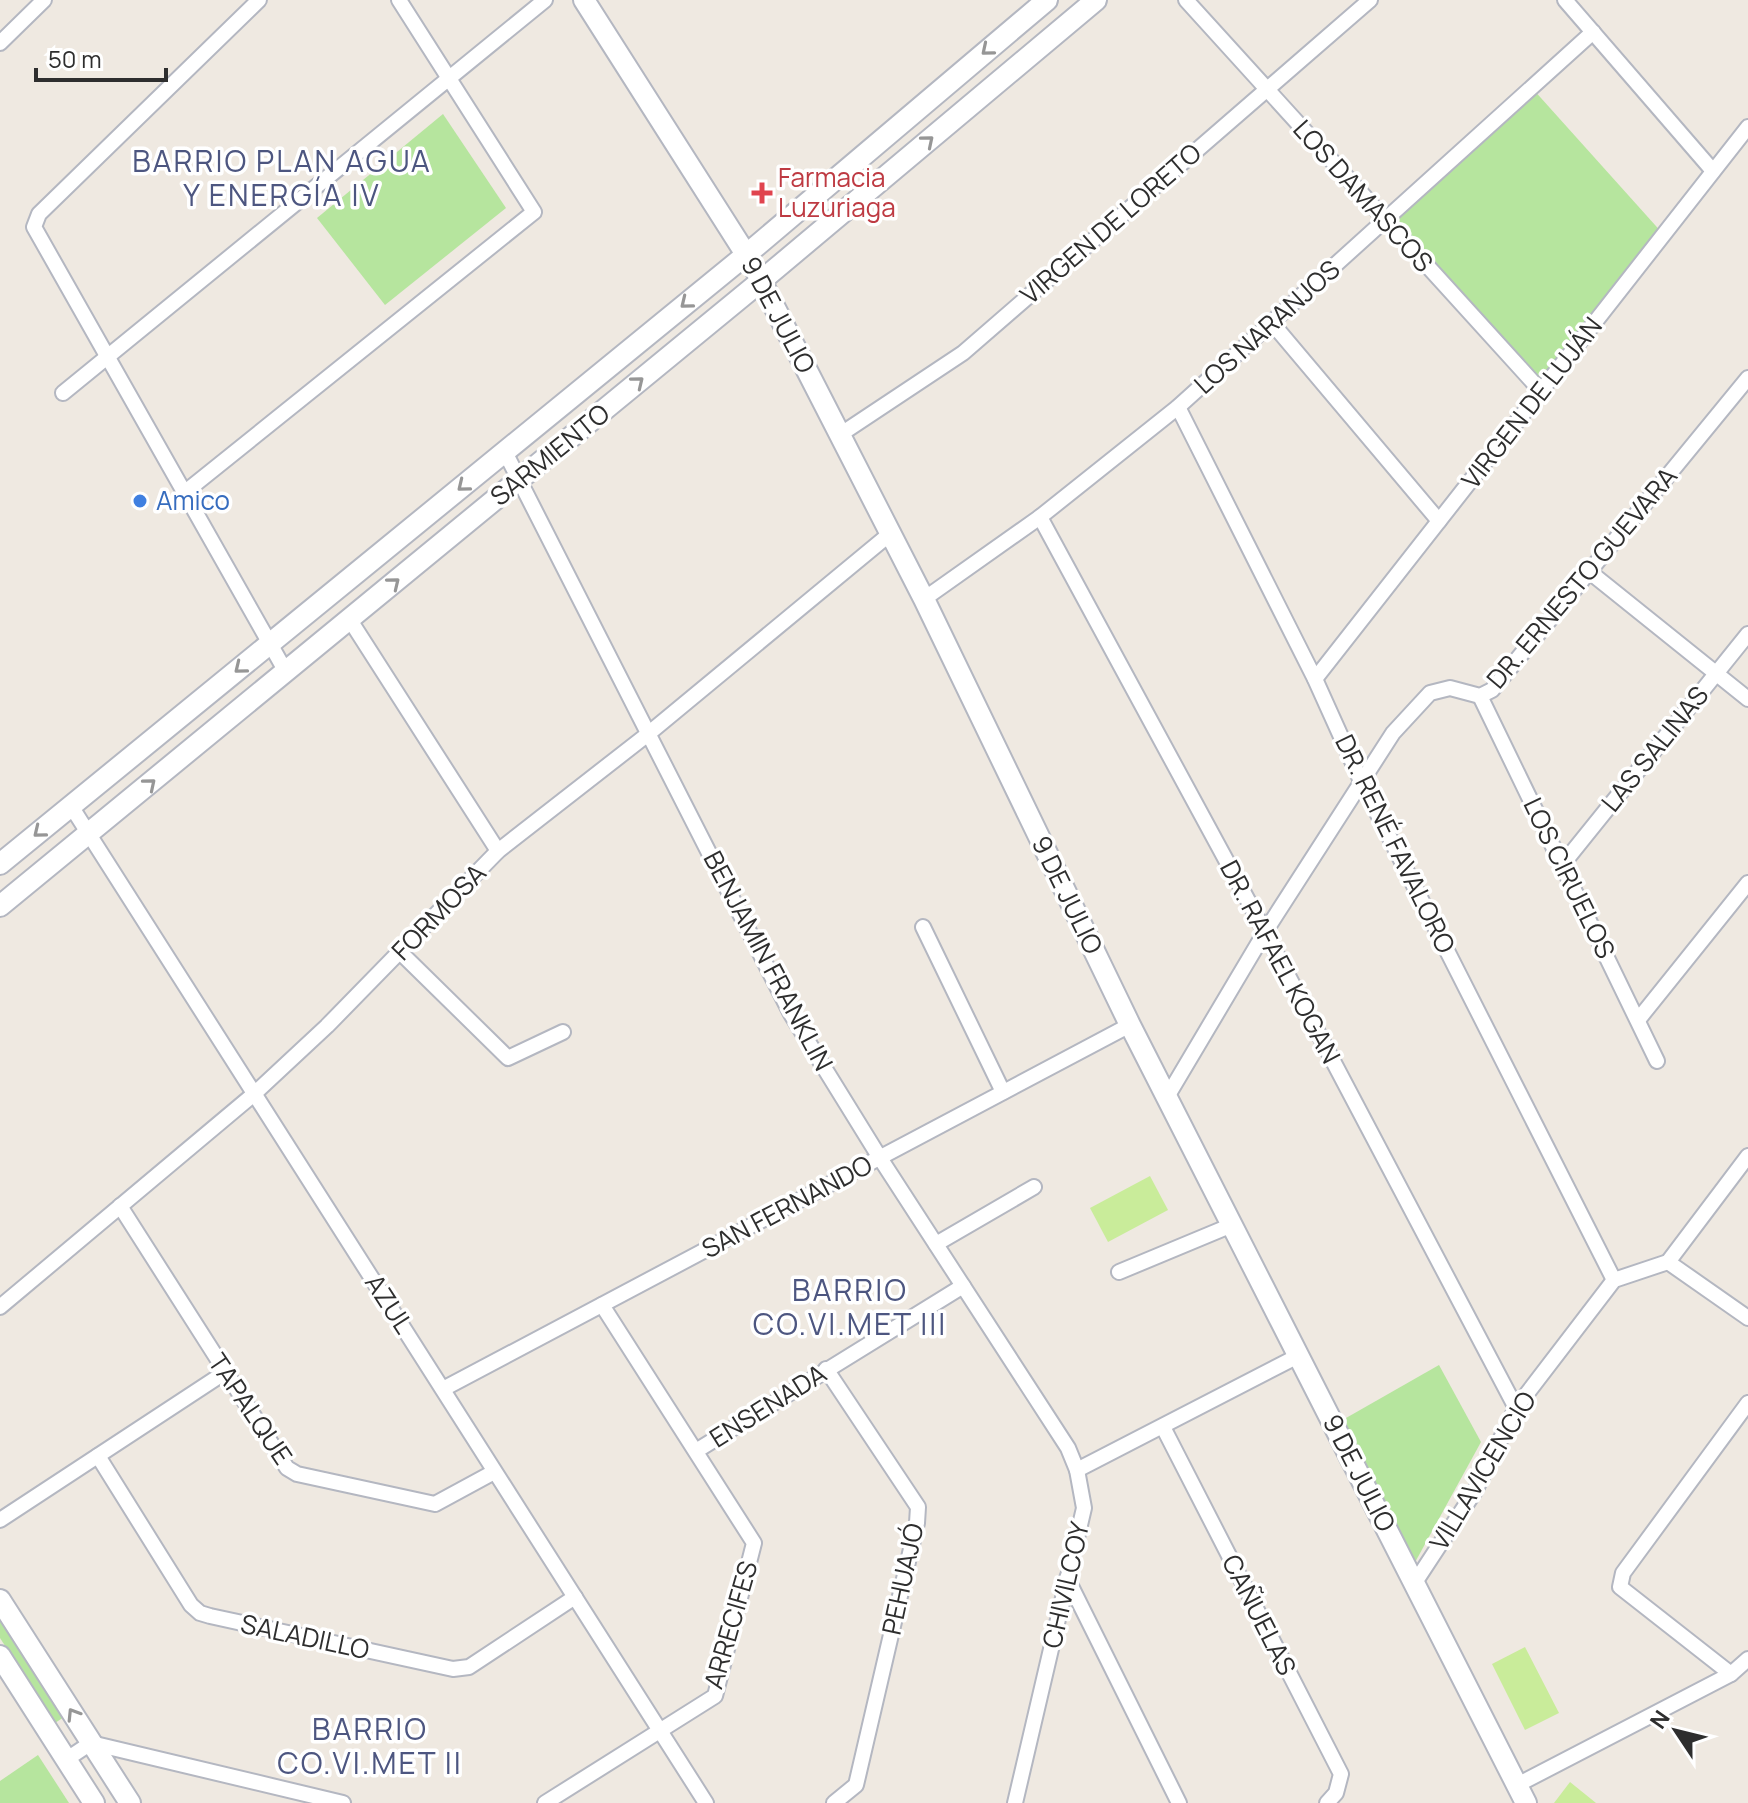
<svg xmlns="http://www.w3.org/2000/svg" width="1748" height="1803" font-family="Manrope,sans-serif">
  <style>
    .green { fill: #b6e59e }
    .pitch { fill: #c9ec9a }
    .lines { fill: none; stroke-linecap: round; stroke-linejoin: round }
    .street-casing { stroke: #b4b7c1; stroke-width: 18 }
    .secondary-casing { stroke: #b4b7c1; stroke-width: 24 }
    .street { stroke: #fff; stroke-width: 14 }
    .secondary { stroke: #fff; stroke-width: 20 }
    .oneway { stroke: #969696 }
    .health-dot { fill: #e0444e; stroke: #fff; stroke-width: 3 }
    .shop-dot { fill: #3f7fe0; stroke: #fff; stroke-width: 3 }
    .labels { text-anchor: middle; stroke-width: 7; stroke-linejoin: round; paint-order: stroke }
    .health-label { font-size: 26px; fill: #be3a42; stroke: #fff; text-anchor: start }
    .street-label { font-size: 26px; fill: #2e2e2e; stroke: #fff }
    .shop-label { font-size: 26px; fill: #366cbe; stroke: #fff; text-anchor: start }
    .quarter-label { font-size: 30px; letter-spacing: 2px; fill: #4d5680; stroke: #fff }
  </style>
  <rect width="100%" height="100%" fill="#efe9e1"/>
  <g class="green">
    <polygon points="1532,88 1664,235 1541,391 1385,220"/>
    <polygon points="443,114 506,208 385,305 317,218"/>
    <polygon points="1439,1365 1481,1442 1413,1566 1339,1422"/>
    <polygon points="0,1618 64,1717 55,1723 0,1638"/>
    <polygon points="38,1755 69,1803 0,1803 0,1781"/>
  </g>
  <g class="pitch">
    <polygon points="1150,1176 1168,1210 1108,1242 1090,1208"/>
    <polygon points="1525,1647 1559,1713 1525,1730 1492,1664"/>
    <polygon points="1570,1782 1596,1803 1554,1803"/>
  </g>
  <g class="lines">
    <defs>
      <g id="street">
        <polyline points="259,0 39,214 34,227 286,672"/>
        <polyline points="1186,0 1541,391"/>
        <polyline points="1565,0 1713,171"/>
        <polyline points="0,43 44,0"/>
        <polyline points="1272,323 1439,521"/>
        <polyline points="63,393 545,0"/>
        <polyline points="1178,407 1315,679 1361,781 1614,1280"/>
        <polyline points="841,434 963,353 1370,0"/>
        <polyline points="505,452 791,1014 880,1158 1068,1448 1077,1470"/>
        <polyline points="184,493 534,212 399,0"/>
        <polyline points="1040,517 1265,932 1516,1408"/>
        <polyline points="1591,573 1748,699"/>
        <polyline points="924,599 1040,517 1178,407 1593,32"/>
        <polyline points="350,620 498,851"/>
        <polyline points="1315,679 1748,127"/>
        <polyline points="1480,696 1657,1061"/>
        <polyline points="71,806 706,1803"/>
        <polyline points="1562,865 1748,634"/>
        <polyline points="923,927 1003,1092"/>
        <polyline points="400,952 508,1058 563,1032"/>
        <polyline points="1638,1020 1748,883"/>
        <polyline points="1167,1097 1265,932 1393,733 1430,693 1450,688 1480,696 1492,690 1748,378"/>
        <polyline points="120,1206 287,1468 297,1474 435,1504 494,1472"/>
        <polyline points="936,1244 1034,1187"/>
        <polyline points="1668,1262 1748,1318"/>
        <polyline points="1119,1272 1232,1225"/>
        <polyline points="0,1307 254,1094 327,1026 498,851 648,734 891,533"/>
        <polyline points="826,1369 918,1507 917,1523 856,1785 834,1803"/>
        <polyline points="443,1389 1130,1025"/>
        <polyline points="1163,1427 1341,1774 1336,1793 1327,1803"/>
        <polyline points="696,1451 963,1286"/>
        <polyline points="98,1456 191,1605 200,1613 210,1616 453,1669 469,1667 575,1597"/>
        <polyline points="0,1520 224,1373"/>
        <polyline points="1067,1578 1179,1803"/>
        <polyline points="1414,1584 1475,1491 1516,1408 1614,1280 1668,1262 1748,1156"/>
        <polyline points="1731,1674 1620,1587 1623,1573 1748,1403"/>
        <polyline points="67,1759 91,1743 343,1803"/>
        <polyline points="1517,1785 1731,1674 1748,1659"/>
        <polyline points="545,1803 715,1696 754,1543 602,1305"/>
        <polyline points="1015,1803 1084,1508 1077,1470 1300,1355"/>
      </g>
      <g id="secondary">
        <polyline points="584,0 754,267 924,599 1130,1025 1526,1803"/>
        <polyline points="0,864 747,254 1047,0"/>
        <polyline points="0,906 761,281 1096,0"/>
        <polyline points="0,1600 130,1803"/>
        <polyline points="0,1656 94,1803"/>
      </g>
    </defs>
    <use href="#street" class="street-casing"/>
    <use href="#secondary" class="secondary-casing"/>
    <use href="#street" class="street"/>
    <use href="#secondary" class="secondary"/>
  </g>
  <defs><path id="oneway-chevron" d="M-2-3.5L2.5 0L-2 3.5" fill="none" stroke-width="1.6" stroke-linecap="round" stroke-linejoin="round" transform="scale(2)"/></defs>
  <g class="oneway">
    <use href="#oneway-chevron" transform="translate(987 50) rotate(140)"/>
    <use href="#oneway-chevron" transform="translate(928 141) rotate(-40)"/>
    <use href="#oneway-chevron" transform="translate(686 303) rotate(141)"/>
    <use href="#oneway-chevron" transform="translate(638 382) rotate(-39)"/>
    <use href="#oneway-chevron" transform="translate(463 486) rotate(141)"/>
    <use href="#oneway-chevron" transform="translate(394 583) rotate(-39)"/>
    <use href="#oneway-chevron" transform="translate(240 668) rotate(141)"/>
    <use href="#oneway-chevron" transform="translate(150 784) rotate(-40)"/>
    <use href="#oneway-chevron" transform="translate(39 832) rotate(141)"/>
    <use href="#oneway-chevron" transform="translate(73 1714) rotate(-122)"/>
  </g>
  <path class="health-dot" d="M758 181h8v8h8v8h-8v8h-8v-8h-8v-8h8z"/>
  <circle class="shop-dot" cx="140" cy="501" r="8"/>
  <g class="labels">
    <g class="health-label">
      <text x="778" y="187">Farmacia<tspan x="778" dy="30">Luzuriaga</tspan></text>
    </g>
    <g class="street-label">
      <text transform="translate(1363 196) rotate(48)" y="9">LOS DAMASCOS</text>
      <text transform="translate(1111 224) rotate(-41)" y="9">VIRGEN DE LORETO</text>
      <text transform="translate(778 315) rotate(62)" y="9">9 DE JULIO</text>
      <text transform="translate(1267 327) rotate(-42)" y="9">LOS NARANJOS</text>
      <text transform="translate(1532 403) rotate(-52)" y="9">VIRGEN DE LUJÁN</text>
      <text transform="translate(550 455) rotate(-39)" y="9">SARMIENTO</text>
      <text transform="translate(1582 578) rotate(-50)" y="9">DR. ERNESTO GUEVARA</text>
      <text transform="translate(1655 749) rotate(-51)" y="9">LAS SALINAS</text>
      <text transform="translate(1395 844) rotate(64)" y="9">DR. RENÉ FAVALORO</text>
      <text transform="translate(1569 878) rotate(64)" y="9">LOS CIRUELOS</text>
      <text transform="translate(1067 895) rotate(64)" y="9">9 DE JULIO</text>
      <text transform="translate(439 912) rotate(-46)" y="9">FORMOSA</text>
      <text transform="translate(768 961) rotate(62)" y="9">BENJAMIN FRANKLIN</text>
      <text transform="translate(1280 962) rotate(62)" y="9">DR. RAFAEL KOGAN</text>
      <text transform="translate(787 1207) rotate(-28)" y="9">SAN FERNANDO</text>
      <text transform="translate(389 1304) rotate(57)" y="9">AZUL</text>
      <text transform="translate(768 1406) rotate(-32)" y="9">ENSENADA</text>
      <text transform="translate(250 1409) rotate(56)" y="9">TAPALQUE</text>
      <text transform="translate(1483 1471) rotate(-59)" y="9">VILLAVICENCIO</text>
      <text transform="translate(1359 1473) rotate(63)" y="9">9 DE JULIO</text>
      <text transform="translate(903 1579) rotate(-78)" y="9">PEHUAJÓ</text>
      <text transform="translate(1066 1585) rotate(-77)" y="9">CHIVILCOY</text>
      <text transform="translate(1259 1615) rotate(63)" y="9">CAÑUELAS</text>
      <text transform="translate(731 1625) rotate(-74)" y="9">ARRECIFES</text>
      <text transform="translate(305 1637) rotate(12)" y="9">SALADILLO</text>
    </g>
    <g class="shop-label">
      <text x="156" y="510">Amico</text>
    </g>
    <g class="quarter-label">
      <text x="282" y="172">BARRIO PLAN AGUA<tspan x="282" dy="34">Y ENERGÍA IV</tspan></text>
      <text x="850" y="1301">BARRIO<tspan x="850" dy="34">CO.VI.MET III</tspan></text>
      <text x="370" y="1740">BARRIO<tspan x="370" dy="34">CO.VI.MET II</tspan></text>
    </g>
  </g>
  <g transform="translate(1676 1731) rotate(305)" stroke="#ffffff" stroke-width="6" paint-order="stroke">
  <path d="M0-6L14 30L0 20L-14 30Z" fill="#2e2e2e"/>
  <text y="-12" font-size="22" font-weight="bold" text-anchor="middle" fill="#2e2e2e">N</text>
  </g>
  <path d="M36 68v12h130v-12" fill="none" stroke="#2e2e2e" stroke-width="4"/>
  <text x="48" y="68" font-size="24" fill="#2e2e2e" stroke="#ffffff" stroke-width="6" paint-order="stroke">50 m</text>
</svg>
